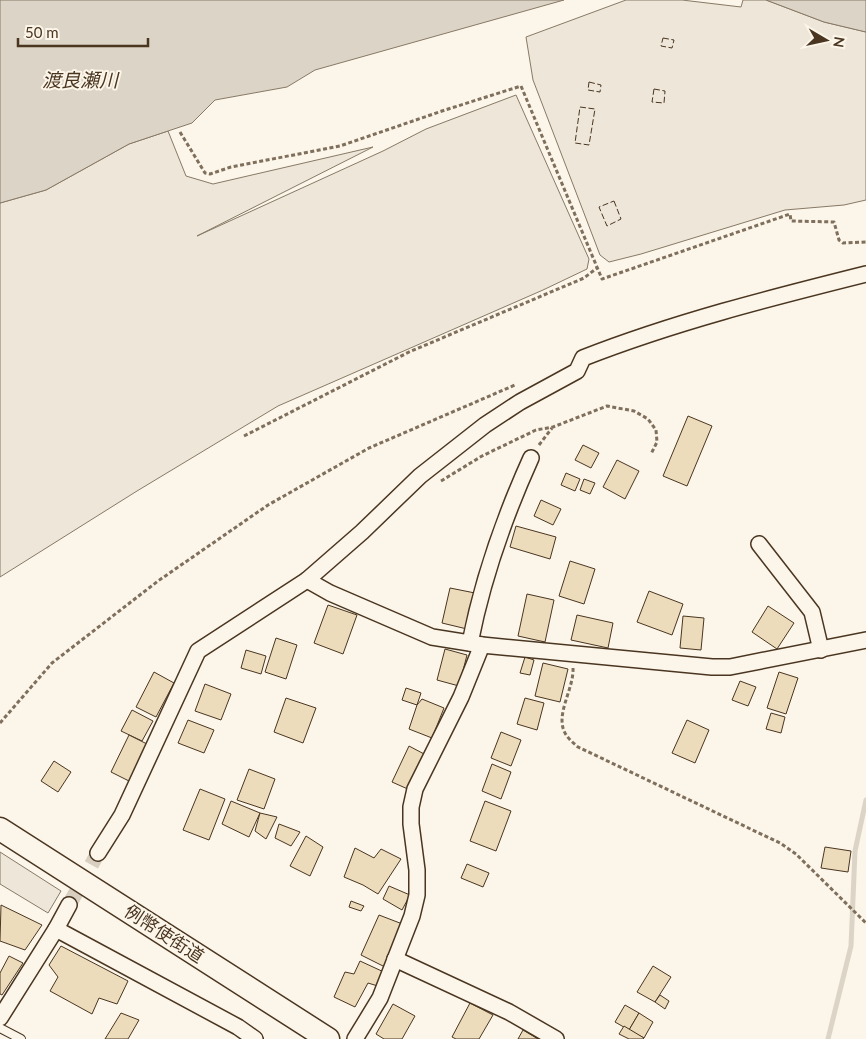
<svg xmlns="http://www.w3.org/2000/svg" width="866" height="1039" font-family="Lato,'Noto Sans JP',sans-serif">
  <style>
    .green { fill: #ede6d9; stroke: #887966 }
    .water { fill: #dcd4c6; stroke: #887966 }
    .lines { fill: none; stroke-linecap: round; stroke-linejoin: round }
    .stream { stroke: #dcd4c6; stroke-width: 5 }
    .building { fill: #ecdcbc; stroke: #4a3520 }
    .street-tunnel { stroke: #d8cfc1; stroke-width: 15; stroke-dasharray: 15 8; stroke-linecap: butt }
    .lane-casing { stroke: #4a3520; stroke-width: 10 }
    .street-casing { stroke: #4a3520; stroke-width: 18 }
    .secondary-casing { stroke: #4a3520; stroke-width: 25 }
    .path { stroke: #7f6f5c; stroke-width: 3; stroke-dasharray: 4 2.5; stroke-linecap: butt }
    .lane { stroke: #fbf6e9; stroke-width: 8 }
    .street { stroke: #fbf6e9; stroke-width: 15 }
    .secondary { stroke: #fbf6e9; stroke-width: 22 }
    .fence { stroke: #4a3520; stroke-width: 1; stroke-dasharray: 6 2.5; stroke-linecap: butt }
    .labels { text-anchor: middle; stroke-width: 4; stroke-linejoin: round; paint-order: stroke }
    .street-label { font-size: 18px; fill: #4a3520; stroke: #fbf6e9 }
    .water-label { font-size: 19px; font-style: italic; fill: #4a3520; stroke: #fbf6e9 }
  </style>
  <rect width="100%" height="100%" fill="#fbf6e9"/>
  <g class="green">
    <polygon points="626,0 682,0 741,7 743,0 766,0 824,22 866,32 866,200 844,205 785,210 641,254 609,262 600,255 533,80 526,37"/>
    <polygon points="516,95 589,259 587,269 543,290 278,406 137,491 0,577 0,203 46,190 129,144 168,131 186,176 213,184 373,147 197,236 383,151 426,129"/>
    <polygon points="0,852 61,891 48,913 0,884"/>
  </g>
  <g class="water">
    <polygon points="0,0 564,0 315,70 287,87 215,100 192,123 129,144 46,190 0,203"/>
    <polygon points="766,0 866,0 866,32 824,22"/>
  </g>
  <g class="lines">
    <polyline class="stream" points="828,1039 851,946 855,851 866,800"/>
  </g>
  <g class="building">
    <polygon points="688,416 712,426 687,486 663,476"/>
    <polygon points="583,445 599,453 591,468 575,460"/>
    <polygon points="617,460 639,471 625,499 603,487"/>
    <polygon points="566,473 580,479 575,491 561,485"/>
    <polygon points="584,479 595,483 590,494 580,490"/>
    <polygon points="541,500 561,509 553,525 534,516"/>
    <polygon points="516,526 556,537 550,559 510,547"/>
    <polygon points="570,561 595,569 584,604 559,596"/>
    <polygon points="450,588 475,593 467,629 442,623"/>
    <polygon points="649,591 683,604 672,635 637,622"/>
    <polygon points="527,594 554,600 545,642 518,636"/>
    <polygon points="328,605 357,615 343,654 314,643"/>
    <polygon points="768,606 794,623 777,649 752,632"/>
    <polygon points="577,615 613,623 608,648 571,640"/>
    <polygon points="683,616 704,618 701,650 680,648"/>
    <polygon points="276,638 297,645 286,679 265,672"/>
    <polygon points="445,649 467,655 459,686 437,680"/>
    <polygon points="246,650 266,656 261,674 241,668"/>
    <polygon points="525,657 534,660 530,675 520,673"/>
    <polygon points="543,663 568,669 560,702 535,696"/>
    <polygon points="154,672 174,683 156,717 136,707"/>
    <polygon points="779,672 798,678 786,714 767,708"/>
    <polygon points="740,681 756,687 748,706 732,700"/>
    <polygon points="205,684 231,694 221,720 195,711"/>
    <polygon points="406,688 421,693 417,705 402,700"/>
    <polygon points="286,698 316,708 303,743 274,732"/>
    <polygon points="525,698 544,703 537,730 517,724"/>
    <polygon points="422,699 444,708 432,738 409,729 417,705"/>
    <polygon points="132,710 153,721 142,741 121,731"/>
    <polygon points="771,713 785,717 781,733 766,729"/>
    <polygon points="188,720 214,730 204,753 178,743"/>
    <polygon points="687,720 709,730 695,763 672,753"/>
    <polygon points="501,732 521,740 511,766 491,758"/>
    <polygon points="129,735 147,744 129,781 111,772"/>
    <polygon points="409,746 426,755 410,790 392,782"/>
    <polygon points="54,761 71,772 58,792 41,781"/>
    <polygon points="492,764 511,772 501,799 482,791"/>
    <polygon points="249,769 275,779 264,809 237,800"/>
    <polygon points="200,789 225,799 209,840 183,830"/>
    <polygon points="231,801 260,813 249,837 222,824"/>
    <polygon points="485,801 511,811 496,851 470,841"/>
    <polygon points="260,813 277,817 266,839 255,831"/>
    <polygon points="279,824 300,832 291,846 275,838"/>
    <polygon points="306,836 323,847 310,876 290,866"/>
    <polygon points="825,847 851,851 848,872 821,868"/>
    <polygon points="355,848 374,858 381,849 401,859 378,894 363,885 344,877"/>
    <polygon points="467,864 489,873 483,887 461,878"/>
    <polygon points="389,886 410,895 402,910 383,899"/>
    <polygon points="351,901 364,906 361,911 349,907"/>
    <polygon points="1,905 42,925 25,950 0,941"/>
    <polygon points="379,915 405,925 387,968 361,955"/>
    <polygon points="61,946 128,981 117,1004 99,998 92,1014 50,991 58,977 49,965"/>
    <polygon points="9,956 23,963 2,995 0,994 0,973"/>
    <polygon points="360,961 386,973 381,987 368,983 355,1007 334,997 345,972 354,974"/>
    <polygon points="653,966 671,977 655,1002 637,992"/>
    <polygon points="660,995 669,1001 665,1009 655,1002"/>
    <polygon points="470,1003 493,1015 479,1039 456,1039 452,1037"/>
    <polygon points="393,1004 415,1016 402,1039 384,1039 376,1034"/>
    <polygon points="625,1005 639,1013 629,1030 615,1022"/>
    <polygon points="121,1013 139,1020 128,1039 105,1039"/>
    <polygon points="639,1013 653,1022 644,1038 629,1030"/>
    <polygon points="624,1026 644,1038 643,1039 629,1039 619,1034"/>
    <polygon points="523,1030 538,1039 518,1039"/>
  </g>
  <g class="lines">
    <polyline class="street-tunnel" points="69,905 98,853"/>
    <defs>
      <polyline id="lane" points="0,1028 21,1039"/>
      <g id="street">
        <polyline points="759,544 812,612 821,650"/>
        <polyline points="307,580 330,593 432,637 482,645 712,667 730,667 866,640"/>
        <path d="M470,643C483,577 503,520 531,458"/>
        <path d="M98,853L122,815L198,651L307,580L362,532L420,476L485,425L520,402L577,371L583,358C675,322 770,298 866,274"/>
        <polyline points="56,929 238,1027 255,1039"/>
        <polyline points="395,959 509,1012 556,1039"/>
        <polyline points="0,1018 56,929 69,905"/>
        <polyline points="355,1039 380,998 412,916 417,895 417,870 411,824 411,807 415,789 461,697 482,645"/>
      </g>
      <polyline id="secondary" points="0,829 328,1039"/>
    </defs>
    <use href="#lane" class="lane-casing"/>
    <use href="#street" class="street-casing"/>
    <use href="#secondary" class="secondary-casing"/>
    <g class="path">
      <polyline points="180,132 205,173 210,174 231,167 340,146 445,110 521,86 602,279 790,214 791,221 834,222 839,240 843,243 866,242"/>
      <polyline points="244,436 409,352 584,278 597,268"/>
      <polyline points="539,445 552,428"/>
      <polyline points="441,481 482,456 536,430 553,427 607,406 634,411 648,419 656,430 657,442 651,454"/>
      <path d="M573,668C574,687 558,710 563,728C565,736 572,742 578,747L780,843L796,854L866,923"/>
      <polyline points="0,723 52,663 158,581 268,505 369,448 515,385"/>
    </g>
    <use href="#lane" class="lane"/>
    <use href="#street" class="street"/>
    <use href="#secondary" class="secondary"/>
    <g class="fence">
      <polygon points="663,38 674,40 672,48 661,46"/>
      <polygon points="589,82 601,85 600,92 588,90"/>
      <polygon points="654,89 665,91 664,103 652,102"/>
      <polygon points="580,107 595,109 589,145 575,143"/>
      <polygon points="614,201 621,219 607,226 599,207"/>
    </g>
  </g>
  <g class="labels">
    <g class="street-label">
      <text transform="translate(164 934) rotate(33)" y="6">例幣使街道</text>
    </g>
    <g class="water-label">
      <text x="80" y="87">渡良瀬川</text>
    </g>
  </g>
  <g transform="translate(826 40) rotate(99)" stroke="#fbf6e9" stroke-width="4" paint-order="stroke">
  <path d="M0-4L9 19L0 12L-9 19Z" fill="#4a3520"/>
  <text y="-8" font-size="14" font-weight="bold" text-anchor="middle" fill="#4a3520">N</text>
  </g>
  <path d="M18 38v8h130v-8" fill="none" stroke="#4a3520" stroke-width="2.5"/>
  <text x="25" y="38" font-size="15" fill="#4a3520" stroke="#fbf6e9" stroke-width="4" paint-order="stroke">50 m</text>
</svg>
